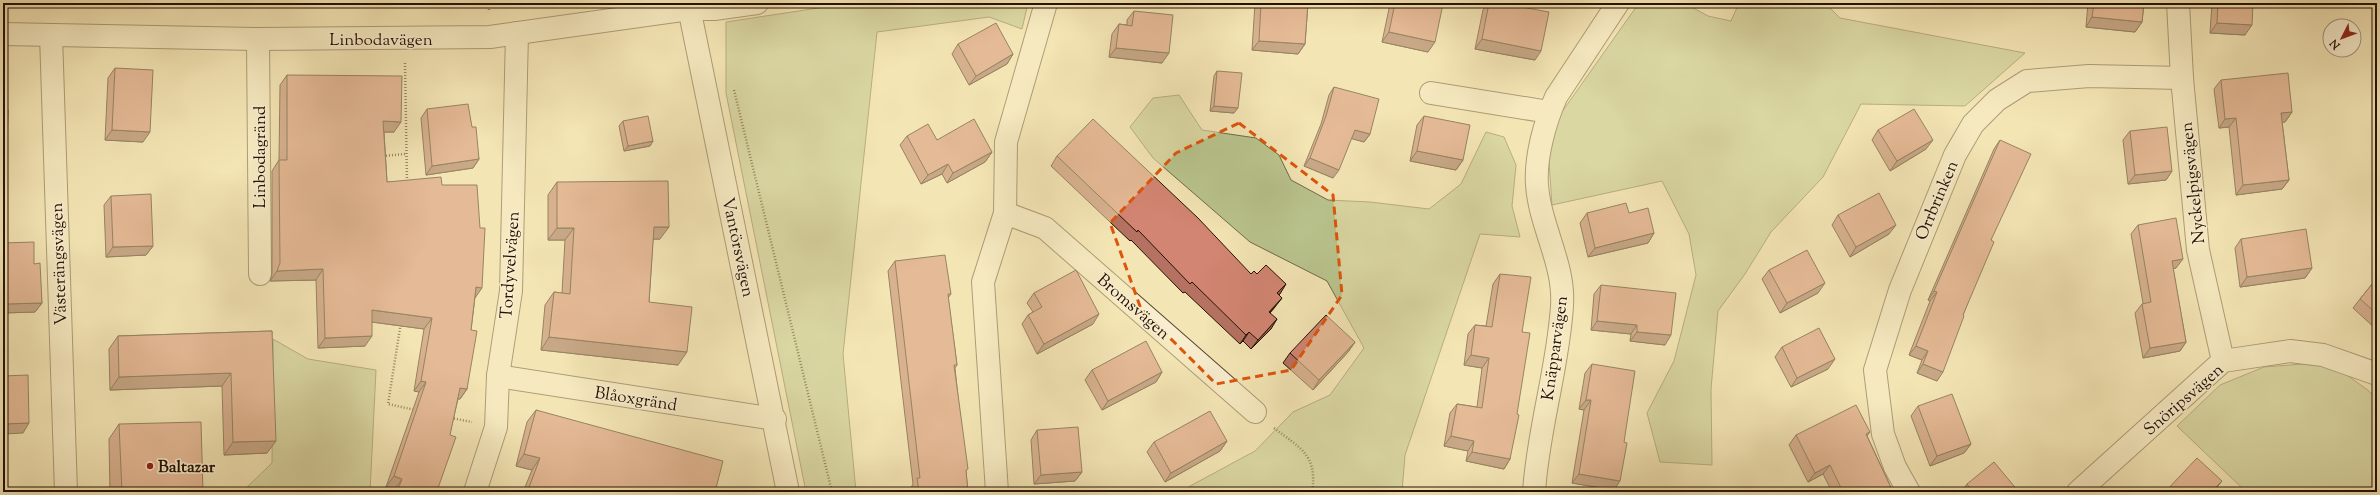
<svg xmlns="http://www.w3.org/2000/svg" width="2380" height="495" font-family="'Sorts Mill Goudy',serif">
  <style>
    .green { fill: #bac58e; stroke: #706a47 }
    .lines { fill: none; stroke-linecap: round; stroke-linejoin: round }
    .minor-casing { stroke: #59452d; stroke-width: 24 }
    .tertiary-casing { stroke: #59452d; stroke-width: 24 }
    .path { stroke: #251000; stroke-width: 2.5; stroke-dasharray: 1 2; stroke-linecap: butt }
    .minor { stroke: #f8eecf; stroke-width: 22 }
    .tertiary { stroke: #f8eecf; stroke-width: 22 }
    .wall { fill: #b57262; stroke: #251000 }
    .shaded-wall { fill: #935d50; stroke: #251000 }
    .building { fill: #d28572; stroke: #251000 }
    .marked { fill: none; stroke: #de550b; stroke-width: 3; stroke-dasharray: 8 5; stroke-linejoin: round }
    .poi-dot { fill: #8f2418; stroke: #f8eecf; stroke-width: 1.5 }
    .labels { text-anchor: middle; stroke-width: 3; stroke-linejoin: round; paint-order: stroke }
    .street-label { font-size: 17px; fill: #251000; stroke: #f8eecf }
    .poi-label { font-size: 17px; font-weight: bold; fill: #251000; stroke: #f8eecf; text-anchor: start }
  </style>
  <rect width="100%" height="100%" fill="#f4e5b5"/>
  <filter id="stains"><feTurbulence type="fractalNoise" baseFrequency=".005" numOctaves="4"/><feColorMatrix values="0 0 0 0 .2 0 0 0 0 .09 0 0 0 0 .02 0 0 0 .5 -.17"/></filter>
  <radialGradient id="worn" r=".72"><stop offset=".6" stop-color="#630" stop-opacity="0"/><stop offset="1" stop-color="#630" stop-opacity=".3"/></radialGradient>
  <g class="green">
    <polygon points="851,3 1028,3 1022,29 989,17 877,32 843,354 856,492 806,492 726,93 726,22"/>
    <polygon points="1639,3 1684,3 1708,16 1731,21 1739,3 1825,3 1840,18 2025,53 1965,106 1861,104 1823,177 1771,232 1745,274 1718,311 1711,389 1712,465 1660,462 1647,413 1674,361 1696,275 1689,234 1662,181 1552,205 1547,133"/>
    <polygon points="1179,95 1202,130 1256,138 1279,155 1291,180 1328,200 1370,202 1429,209 1461,184 1486,132 1504,137 1516,165 1512,206 1520,237 1480,234 1405,455 1402,492 1179,492 1255,451 1293,412 1330,395 1364,348 1327,281 1250,242 1153,158 1130,127 1153,98"/>
    <polygon points="273,339 308,359 376,370 370,492 242,492 272,463"/>
    <polygon points="2329,362 2369,391 2377,399 2377,492 2239,492 2241,487 2177,426 2220,385 2264,367"/>
  </g>
  <g class="lines">
    <defs>
      <g id="minor">
        <polyline points="2178,3 2182,78 2198,250 2223,361"/>
        <polyline points="3,34 258,39 490,37 689,9 714,9 757,3"/>
        <polyline points="51,35 66,492"/>
        <polyline points="258,39 260,274"/>
        <polyline points="1431,93 1549,112"/>
        <polyline points="1005,213 1045,228 1255,412"/>
        <polyline points="498,376 775,419"/>
        <polyline points="475,492 496,427 498,376 511,291 517,33"/>
        <polyline points="997,492 983,282 1005,213 1006,142 1046,3"/>
        <path d="M1534,492C1538,429 1558,369 1562,306C1565,264 1540,227 1537,185C1535,157 1545,122 1556,97L1618,3"/>
        <polyline points="1909,492 1895,467 1883,434 1875,370 1900,290 1955,155 1973,124 1997,100 2027,81 2089,76 2182,78"/>
        <polyline points="2078,492 2223,361 2290,351 2323,355 2377,374"/>
      </g>
      <polyline id="tertiary" points="688,3 788,492"/>
    </defs>
    <use href="#minor" class="minor-casing"/>
    <use href="#tertiary" class="tertiary-casing"/>
    <g class="path">
      <polyline points="489,3 489,12"/>
      <polyline points="405,63 407,182"/>
      <polyline points="734,90 832,492"/>
      <polyline points="383,156 405,154"/>
      <polyline points="401,322 388,404 415,410"/>
      <polyline points="451,418 472,422"/>
      <path d="M1274,428C1300,448 1318,455 1312,492"/>
    </g>
    <use href="#minor" class="minor"/>
    <use href="#tertiary" class="tertiary"/>
  </g>
  <g class="wall">
    <polygon points="1255,3 1308,3 1305,44 1298,54 1252,50"/>
    <polygon points="1390,3 1436,3 1428,52 1382,42 1390,4"/>
    <polygon points="1488,3 1500,3 1535,60 1475,49 1483,10"/>
    <polygon points="1706,3 1711,3 1710,5"/>
    <polygon points="2088,3 2144,3 2142,22 2135,32 2086,27"/>
    <polygon points="2212,3 2253,3 2245,35 2210,33"/>
    <polygon points="1134,11 1162,63 1109,57 1112,34 1119,24 1127,25 1127,20"/>
    <polygon points="958,44 1013,54 1007,64 969,85 952,54"/>
    <polygon points="115,68 143,142 105,140 108,78"/>
    <polygon points="1217,71 1234,113 1210,111 1214,76"/>
    <polygon points="287,75 394,132 384,132 387,182 442,185 475,297 471,330 467,389 460,399 458,399 436,492 394,492 395,489 386,487 419,392 414,391 424,329 372,322 365,346 318,348 316,280 270,281 272,274 272,171 279,160 280,85"/>
    <polygon points="2221,80 2292,112 2285,122 2282,122 2289,180 2282,189 2236,195 2229,127 2219,128 2214,89"/>
    <polygon points="1334,87 1370,134 1364,142 1351,138 1333,178 1304,166 1321,124 1329,95"/>
    <polygon points="427,109 472,127 479,159 473,168 426,175 421,118"/>
    <polygon points="1424,116 1463,160 1456,170 1410,161 1417,125"/>
    <polygon points="623,121 653,141 650,146 624,151 619,126"/>
    <polygon points="1878,130 1926,149 1890,171 1872,140"/>
    <polygon points="2130,131 2172,171 2166,180 2128,184 2123,140"/>
    <polygon points="907,136 937,140 992,152 985,162 947,183 942,174 921,184 900,145"/>
    <polygon points="2000,140 1991,240 1963,315 1937,381 1917,373 1922,360 1909,355 1930,301 1928,300 1994,149"/>
    <polygon points="1057,156 1251,274 1280,294 1278,295 1275,307 1270,313 1271,329 1251,349 1243,341 1240,344 1185,292 1183,293 1131,240 1130,241 1051,166"/>
    <polygon points="557,182 660,239 653,239 649,302 678,365 541,350 545,305 554,292 562,293 565,240 548,240 548,195"/>
    <polygon points="111,196 153,246 146,255 106,257 104,205"/>
    <polygon points="1587,213 1629,213 1654,233 1648,243 1588,257 1580,223"/>
    <polygon points="1838,215 1889,234 1850,257 1832,225"/>
    <polygon points="2138,225 2176,268 2173,269 2186,342 2180,351 2143,358 2135,313 2142,304 2143,303 2131,234"/>
    <polygon points="2241,239 2312,268 2305,278 2240,287 2235,248"/>
    <polygon points="3,243 34,264 42,303 35,312 3,313"/>
    <polygon points="895,261 951,294 948,298 957,365 955,368 968,492 911,492 911,488 913,484 888,271"/>
    <polygon points="1769,270 1818,293 1780,313 1762,279"/>
    <polygon points="1500,274 1522,332 1510,459 1504,469 1466,461 1468,451 1444,446 1450,413 1457,404 1477,407 1482,368 1464,365 1468,334 1475,325 1486,326 1493,284"/>
    <polygon points="2377,278 2377,330 2353,308 2360,299"/>
    <polygon points="1601,285 1665,345 1630,341 1631,334 1591,330 1594,294"/>
    <polygon points="1034,293 1093,324 1037,354 1022,324 1028,315 1033,312 1027,303"/>
    <polygon points="272,331 267,453 224,455 222,386 110,390 109,349 118,336"/>
    <polygon points="1355,342 1348,352 1313,390 1283,363 1290,353"/>
    <polygon points="1782,347 1828,369 1791,387 1775,357"/>
    <polygon points="1592,364 1614,490 1572,483 1584,410 1579,409 1585,373"/>
    <polygon points="1092,370 1162,372 1156,382 1102,410 1085,380"/>
    <polygon points="1918,406 1971,444 1964,453 1930,466 1911,416"/>
    <polygon points="536,410 715,492 523,492 532,470 516,466 527,422"/>
    <polygon points="119,424 203,492 110,492 109,439"/>
    <polygon points="1037,430 1082,472 1075,481 1034,484 1031,440"/>
    <polygon points="1870,432 1867,436 1893,492 1832,492 1823,474 1808,482 1789,445 1796,435"/>
    <polygon points="1227,441 1220,451 1165,482 1147,452 1154,442"/>
    <polygon points="1967,484 2019,492 1961,492"/>
  </g>
  <g class="shaded-wall">
    <polygon points="1881,3 1917,3 1915,7"/>
    <polygon points="2092,17 2142,22 2135,32 2086,27"/>
    <polygon points="2217,23 2252,25 2245,35 2210,33"/>
    <polygon points="1389,32 1435,42 1428,52 1382,42"/>
    <polygon points="1482,39 1541,51 1535,60 1475,49"/>
    <polygon points="1259,41 1305,44 1298,54 1252,50"/>
    <polygon points="1116,48 1169,53 1162,63 1109,57"/>
    <polygon points="1013,54 1007,64 969,85 976,76"/>
    <polygon points="1214,106 1238,108 1234,113 1210,111"/>
    <polygon points="2292,112 2285,122 2275,123 2281,113"/>
    <polygon points="2236,118 2229,127 2219,128 2225,119"/>
    <polygon points="383,121 401,122 394,132 376,132"/>
    <polygon points="112,130 150,132 143,142 105,140"/>
    <polygon points="1355,130 1370,134 1364,142 1349,138"/>
    <polygon points="1933,140 1926,149 1890,171 1897,161"/>
    <polygon points="653,141 650,146 624,151 628,146"/>
    <polygon points="3,145 7,145 3,151"/>
    <polygon points="1417,151 1463,160 1456,170 1410,161"/>
    <polygon points="992,152 985,162 947,183 953,173"/>
    <polygon points="1310,158 1339,170 1333,178 1304,166"/>
    <polygon points="479,159 473,168 426,175 432,166"/>
    <polygon points="948,164 942,174 921,184 928,175"/>
    <polygon points="2172,171 2166,180 2128,184 2135,175"/>
    <polygon points="2289,180 2282,189 2236,195 2243,185"/>
    <polygon points="1896,225 1889,234 1850,257 1856,247"/>
    <polygon points="654,227 669,227 660,239 645,239"/>
    <polygon points="557,228 574,228 565,240 548,240"/>
    <polygon points="1654,233 1648,243 1588,257 1595,248"/>
    <polygon points="153,246 146,255 106,257 113,247"/>
    <polygon points="2183,259 2176,268 2165,270 2172,261"/>
    <polygon points="2312,268 2305,278 2240,287 2247,277"/>
    <polygon points="323,269 316,280 270,281 277,271"/>
    <polygon points="1825,283 1818,293 1780,313 1787,303"/>
    <polygon points="1286,284 1280,294 1270,303 1277,293"/>
    <polygon points="476,287 482,288 475,298"/>
    <polygon points="1934,291 1937,292 1930,301 1928,300"/>
    <polygon points="1282,298 1275,307 1262,321 1269,312"/>
    <polygon points="42,303 35,312 3,313 3,309 6,304"/>
    <polygon points="372,310 432,318 424,329 364,321"/>
    <polygon points="1099,314 1093,324 1037,354 1044,344"/>
    <polygon points="1277,319 1271,329 1251,349 1258,340"/>
    <polygon points="1597,321 1637,325 1631,334 1591,330"/>
    <polygon points="1249,332 1243,341 1240,344 1246,335"/>
    <polygon points="1637,332 1671,335 1665,345 1630,341"/>
    <polygon points="372,336 365,346 318,348 325,338"/>
    <polygon points="549,337 687,352 678,365 541,350"/>
    <polygon points="1355,342 1348,352 1313,390 1319,380"/>
    <polygon points="2186,342 2180,351 2143,358 2150,348"/>
    <polygon points="1916,346 1928,351 1922,360 1909,355"/>
    <polygon points="1471,355 1489,358 1482,368 1464,365"/>
    <polygon points="1835,359 1828,369 1791,387 1797,378"/>
    <polygon points="1923,364 1943,372 1937,381 1917,373"/>
    <polygon points="1162,372 1156,382 1102,410 1108,401"/>
    <polygon points="231,373 222,386 110,390 119,377"/>
    <polygon points="421,381 426,382 419,392 414,391"/>
    <polygon points="460,388 467,389 460,399 453,398"/>
    <polygon points="1586,400 1591,400 1584,410 1579,409"/>
    <polygon points="29,423 23,433 3,434 3,424"/>
    <polygon points="1451,436 1474,441 1468,451 1444,446"/>
    <polygon points="276,441 267,453 224,455 233,442"/>
    <polygon points="1227,441 1220,451 1165,482 1171,473"/>
    <polygon points="1971,444 1964,453 1930,466 1937,456"/>
    <polygon points="1472,452 1510,459 1504,469 1466,461"/>
    <polygon points="524,454 540,458 532,470 516,466"/>
    <polygon points="1830,465 1823,474 1808,482 1815,473"/>
    <polygon points="1082,472 1075,481 1034,484 1041,475"/>
    <polygon points="1579,474 1620,481 1614,490 1572,483"/>
    <polygon points="394,476 402,479 395,489 386,487"/>
    <polygon points="2222,481 2215,490 2213,492 2211,492"/>
    <polygon points="431,489 437,491 436,492 429,492"/>
    <polygon points="528,490 535,492 526,492"/>
  </g>
  <g class="building">
    <polygon points="1261,3 1308,3 1305,44 1259,41"/>
    <polygon points="1395,3 1436,3 1443,4 1435,42 1389,32"/>
    <polygon points="1489,3 1500,3 1549,12 1541,51 1482,39"/>
    <polygon points="2094,3 2144,3 2142,22 2092,17"/>
    <polygon points="2218,3 2253,3 2252,25 2217,23"/>
    <polygon points="1134,11 1173,15 1169,53 1116,48 1119,24 1132,26"/>
    <polygon points="996,23 1013,54 976,76 958,44"/>
    <polygon points="115,68 153,70 150,132 112,130"/>
    <polygon points="1217,71 1242,73 1238,108 1214,106"/>
    <polygon points="2288,73 2292,112 2281,113 2289,180 2243,185 2236,118 2225,119 2221,80"/>
    <polygon points="287,75 402,76 401,122 383,121 387,182 441,177 442,185 477,185 480,228 485,228 482,288 476,287 471,330 477,331 467,389 460,388 450,435 456,437 437,491 431,489 430,492 397,492 402,479 394,476 426,382 421,381 432,318 372,310 372,336 325,338 323,269 277,271 280,263 279,160 287,160"/>
    <polygon points="1334,87 1379,99 1370,134 1355,130 1339,170 1310,158 1326,116"/>
    <polygon points="468,104 472,127 476,127 479,159 432,166 427,109"/>
    <polygon points="3,109 8,110 7,145 3,145"/>
    <polygon points="1914,109 1933,140 1897,161 1878,130"/>
    <polygon points="648,116 653,141 628,146 623,121"/>
    <polygon points="1424,116 1470,125 1463,160 1417,151"/>
    <polygon points="974,119 992,152 953,173 948,164 928,175 907,136 928,124 937,140"/>
    <polygon points="1093,119 1198,218 1251,274 1254,271 1257,274 1266,265 1286,284 1277,293 1282,298 1269,312 1277,319 1258,340 1249,332 1246,335 1192,282 1190,284 1138,230 1137,232 1057,156"/>
    <polygon points="2167,127 2172,171 2135,175 2130,131"/>
    <polygon points="2000,140 2031,154 1991,240 1994,242 1963,315 1964,316 1943,372 1923,364 1928,351 1916,346 1937,292 1934,291"/>
    <polygon points="668,181 669,227 654,227 649,302 692,307 687,352 549,337 554,292 570,294 574,228 557,228 557,182"/>
    <polygon points="1879,193 1896,225 1856,247 1838,215"/>
    <polygon points="151,194 153,246 113,247 111,196"/>
    <polygon points="1626,203 1629,213 1648,208 1654,233 1595,248 1587,213"/>
    <polygon points="2176,218 2183,259 2172,261 2186,342 2150,348 2142,304 2151,302 2138,225"/>
    <polygon points="2306,229 2312,268 2247,277 2241,239"/>
    <polygon points="34,242 34,264 40,263 42,303 6,304 5,267 3,267 3,243"/>
    <polygon points="1807,250 1825,283 1787,303 1769,270"/>
    <polygon points="945,255 951,294 948,294 957,365 954,365 968,469 966,470 968,492 919,492 917,478 920,478 895,261"/>
    <polygon points="1076,270 1099,314 1044,344 1028,315 1042,307 1034,293"/>
    <polygon points="1500,274 1531,277 1522,332 1530,333 1517,414 1519,415 1510,459 1472,452 1474,441 1451,436 1457,404 1482,408 1489,358 1471,355 1475,325 1492,327"/>
    <polygon points="2377,278 2377,314 2360,299"/>
    <polygon points="1601,285 1676,293 1671,335 1637,332 1637,325 1597,321"/>
    <polygon points="1326,315 1355,342 1319,380 1290,353"/>
    <polygon points="1819,328 1835,359 1797,378 1782,347"/>
    <polygon points="272,331 276,441 233,442 231,373 119,377 118,336"/>
    <polygon points="1146,341 1162,372 1108,401 1092,370"/>
    <polygon points="1592,364 1635,371 1624,442 1627,443 1620,481 1579,474 1591,400 1586,400"/>
    <polygon points="28,375 29,423 3,424 3,376"/>
    <polygon points="1952,394 1971,444 1937,456 1918,406"/>
    <polygon points="1856,405 1870,432 1866,434 1893,492 1843,492 1830,465 1815,473 1796,435"/>
    <polygon points="536,410 723,461 715,492 535,492 528,490 540,458 524,454"/>
    <polygon points="1210,411 1227,441 1171,473 1154,442"/>
    <polygon points="201,422 203,492 122,492 119,424"/>
    <polygon points="1078,427 1082,472 1041,475 1037,430"/>
    <polygon points="2197,458 2222,481 2211,492 2165,492"/>
    <polygon points="1994,462 2019,492 1973,492 1967,484"/>
  </g>
  <path d="M0 0H2380V495H0ZM1239,123L1333,195L1342,295L1291,370L1216,384L1141,309L1110,223L1176,153Z" fill="#f4e5b5" fill-opacity=".55" fill-rule="evenodd"/>
  <path class="marked" d="M1239,123L1333,195L1342,295L1291,370L1216,384L1141,309L1110,223L1176,153Z"/>
  <circle class="poi-dot" cx="150" cy="466" r="4"/>
  <g class="labels">
    <g class="street-label">
      <text x="381" y="45">Linbodavägen</text>
      <text transform="translate(259 157) rotate(-90)" y="6">Linbodagränd</text>
      <text transform="translate(2192 183) rotate(-96)" y="6">Nyckelpigsvägen</text>
      <text transform="translate(1936 200) rotate(-67)" y="6">Orrbrinken</text>
      <text transform="translate(739 247) rotate(78)" y="6">Vantörsvägen</text>
      <text transform="translate(58 264) rotate(-92)" y="6">Västerängsvägen</text>
      <text transform="translate(509 265) rotate(-86)" y="6">Tordyvelvägen</text>
      <text transform="translate(1134 306) rotate(41)" y="6">Bromsvägen</text>
      <text transform="translate(1554 348) rotate(-82)" y="6">Knäpparvägen</text>
      <text transform="translate(636 398) rotate(9)" y="6">Blåoxgränd</text>
      <text transform="translate(2183 399) rotate(-41)" y="6">Snöripsvägen</text>
    </g>
    <g class="poi-label">
      <text x="158" y="472">Baltazar</text>
    </g>
  </g>
  <rect width="2380" height="495" fill="none" stroke="#f4e5b5" stroke-width="16"/>
  <rect x="4" y="4" width="2372" height="487" fill="none" stroke="#251000" stroke-width="2"/>
  <rect x="8" y="8" width="2364" height="479" fill="none" stroke="#251000"/>
  <g transform="translate(2342 38) rotate(228)"><circle r="19" fill="#f8eecf" stroke="#a4957c"/>
  <path d="M0-3L7 15L0 10L-7 15Z" fill="#8f2418"/>
  <text y="-6" font-size="11" font-weight="bold" text-anchor="middle" fill="#251000">N</text>
  </g>
  <rect width="100%" height="100%" filter="url(#stains)"/>
  <rect width="100%" height="100%" fill="url(#worn)"/>
</svg>
